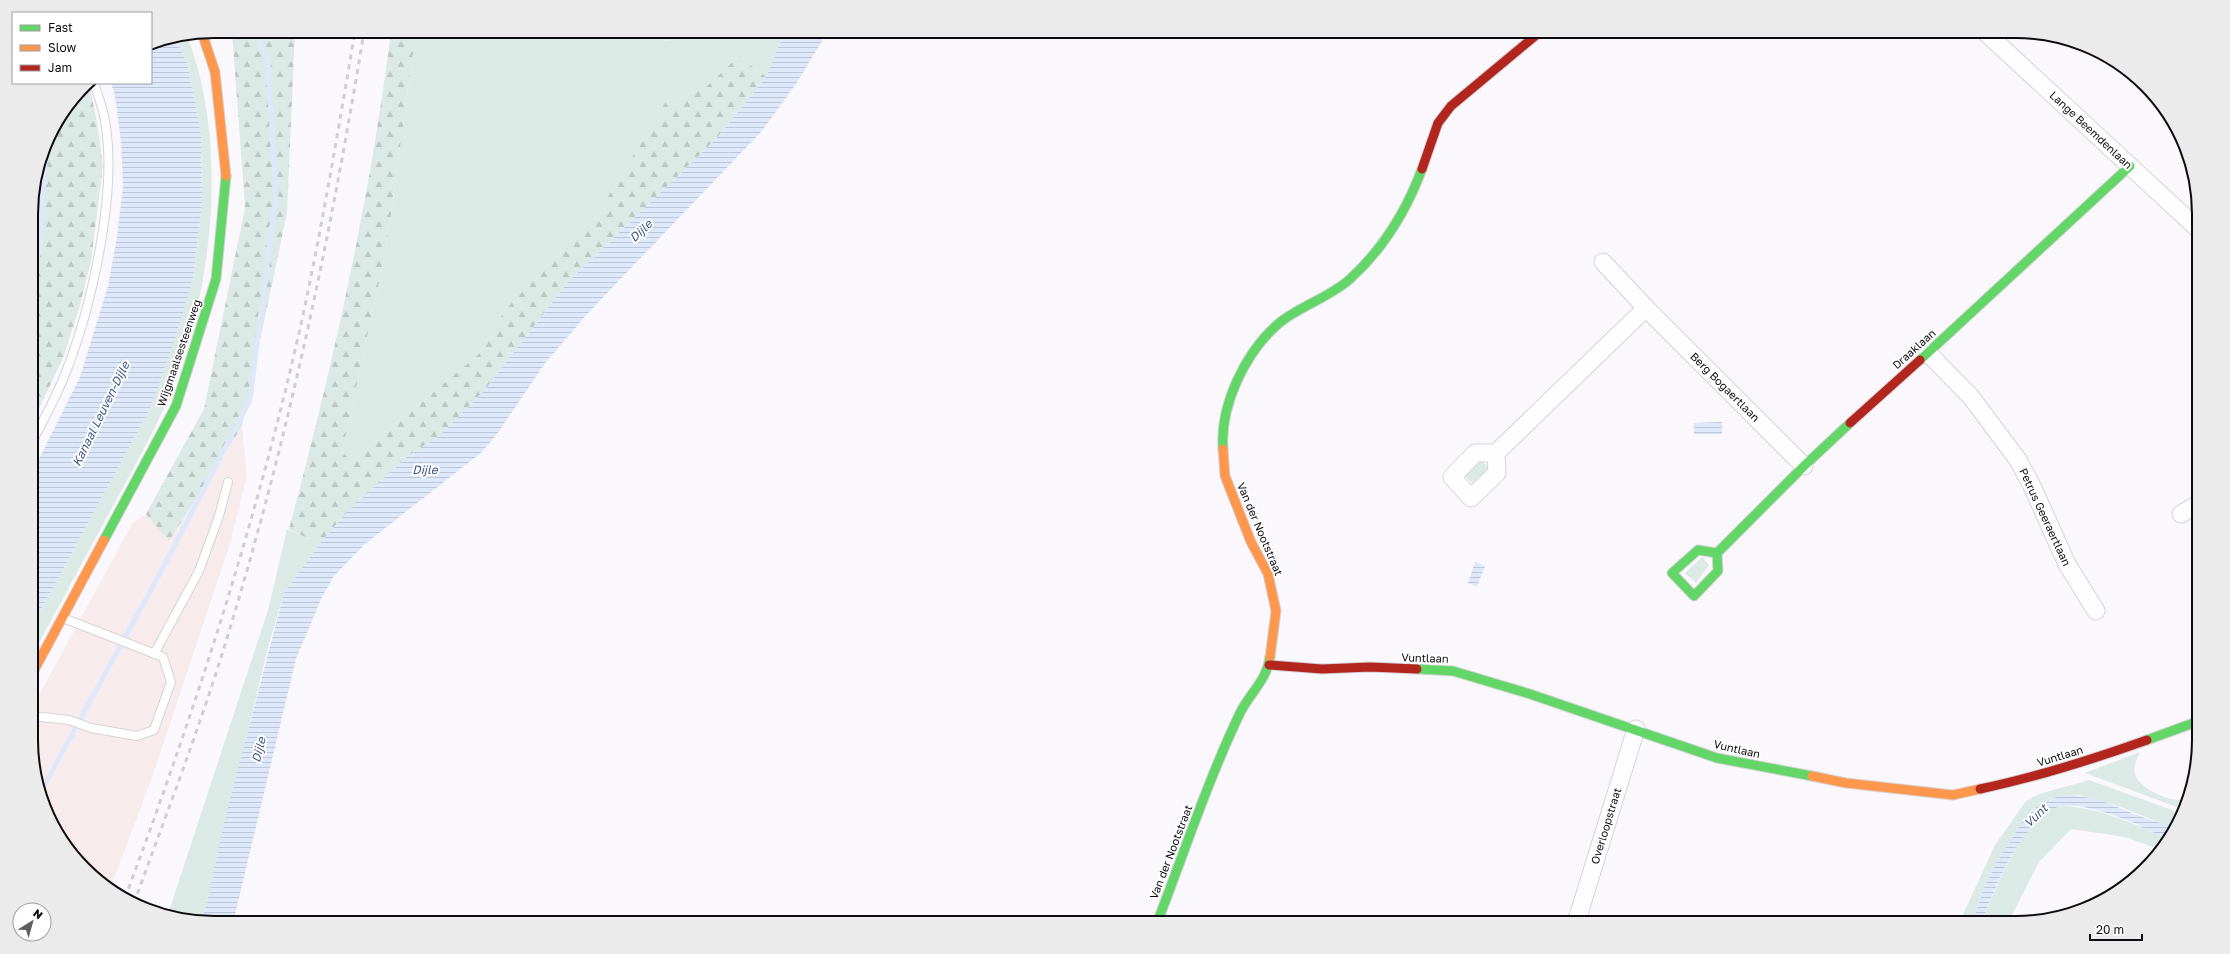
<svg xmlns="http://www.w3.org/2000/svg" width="2230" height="954" font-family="'Golos Text',sans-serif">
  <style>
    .commercial { fill: #f8ebec }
    .green { fill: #dbeae4 }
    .forest { fill: url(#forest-firs) }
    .water { fill: url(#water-rules) }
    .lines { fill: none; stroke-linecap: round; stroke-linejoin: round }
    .stream { stroke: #dee8fb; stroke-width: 5 }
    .lane-casing { stroke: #d6d3d8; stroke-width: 10 }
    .street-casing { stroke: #d6d3d8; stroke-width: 19 }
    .fast-casing { stroke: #d6d3d8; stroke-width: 11 }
    .slow-casing { stroke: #d6d3d8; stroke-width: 11 }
    .jam-casing { stroke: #d6d3d8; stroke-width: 11 }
    .lane { stroke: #fefeff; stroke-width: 8 }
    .street { stroke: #fefeff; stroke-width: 17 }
    .fast { stroke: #63d668; stroke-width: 9 }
    .slow { stroke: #ff974d; stroke-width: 9 }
    .jam { stroke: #b3261e; stroke-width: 9 }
    .rail { stroke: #cecece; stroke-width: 3; stroke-dasharray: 5 5; stroke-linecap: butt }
    .labels { text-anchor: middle; stroke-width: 4; stroke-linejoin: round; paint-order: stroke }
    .street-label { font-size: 11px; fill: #0e0b10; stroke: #fff }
    .water-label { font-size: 12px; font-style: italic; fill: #3f5683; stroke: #fff }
    .rim { fill: none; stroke: #0e0b10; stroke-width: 2 }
  </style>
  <defs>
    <pattern id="forest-firs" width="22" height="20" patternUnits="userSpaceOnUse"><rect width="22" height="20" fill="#dbeae4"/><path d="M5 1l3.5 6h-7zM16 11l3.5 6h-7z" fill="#bbc7c3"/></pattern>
    <pattern id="water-rules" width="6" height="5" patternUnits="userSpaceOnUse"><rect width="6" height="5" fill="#dee8fb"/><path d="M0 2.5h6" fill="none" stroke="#bdc6d6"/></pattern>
  </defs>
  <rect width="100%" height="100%" fill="#fbf8fd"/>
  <polygon class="commercial" points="242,426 247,476 230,544 155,769 110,890 103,885 69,852 45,810 33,764 32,708 132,524 146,514 169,541"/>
  <g class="green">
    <polygon points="416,31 636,31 667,41 690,34 689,31 785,31 766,77 739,56 706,87 665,103 598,213 505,310 479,354 352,461 342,452 386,250"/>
    <path d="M187,36C228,140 214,279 175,382C160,421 139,458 119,495C90,548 61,602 32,656V626L150,409L193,278L202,204L201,134L188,67L176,38Z"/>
    <polygon points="1480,459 1487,466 1488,472 1474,484 1463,475"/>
    <polygon points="287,529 307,538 322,541 284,593 268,647 207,903 201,920 168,914 269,607"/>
    <polygon points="1702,557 1709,565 1696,583 1685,573"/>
    <path d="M2140,752C2137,759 2133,766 2135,774C2138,788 2175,806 2188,798L2185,810L2085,773Z"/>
    <polygon points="2089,780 2183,814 2175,829 2121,807 2080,795 2066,795 2048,799 2032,810 2000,857 1985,885 1972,923 1959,923 1995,845 2026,801 2039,794"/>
    <path d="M2063,806C2102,808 2133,824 2169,839L2162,850L2125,837L2071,829L2039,862L2008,923H1982C1991,896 2022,826 2045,812C2050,809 2057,808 2063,806Z"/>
  </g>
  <g class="forest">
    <polygon points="232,31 295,31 287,213 242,426 169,541 146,514 204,409 245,208"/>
    <path d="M391,31H416L386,250L342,452L352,461L479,354L505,310L598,213L665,103L706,87L739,56L766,77L717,138L568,282L484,391L439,436L408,456L345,514L322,541L307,538L289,529C333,365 370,200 391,31Z"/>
    <path d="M636,31H689L691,34C668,47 658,38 636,31Z"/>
    <path d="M89,83L97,122L103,166L91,261L79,309L63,358L32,423V246C40,210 35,169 50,134C54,123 80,91 89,83Z"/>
  </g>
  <g class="water">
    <polygon points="785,31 828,31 796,84 761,132 589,312 546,362 497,434 482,452 365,544 334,576 322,597 296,659 233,923 201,920 207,903 225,819 284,593 322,541 345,514 408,456 439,436 484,391 568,282 717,138 766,77"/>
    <polygon points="176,38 188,67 201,134 202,204 193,278 175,339 150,409 32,626 32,473 80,377 108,286 117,237 123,186 121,142 115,96 111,83 151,83 151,43"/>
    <polygon points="1722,422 1722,434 1694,434 1694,423"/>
    <polygon points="1475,562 1485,566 1477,587 1468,583"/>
    <path d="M2066,795C2101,796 2120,810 2151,820C2160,823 2167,824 2175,829L2169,839L2143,828L2137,824C2117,817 2083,803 2063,806C2026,811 1992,891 1982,923H1972L1985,885L2000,857L2021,824L2038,805L2048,799Z"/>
  </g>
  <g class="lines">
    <g class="stream">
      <polyline points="32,279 39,249 46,147"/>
      <polyline points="40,793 158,577 250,400 276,194 268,63 257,31"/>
    </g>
    <defs>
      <g id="lane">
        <path d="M32,442C43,421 55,399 64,377C91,310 118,193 105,121C103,108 98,95 94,83"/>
        <polyline points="154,654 199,571 219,516 228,482"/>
        <polyline points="32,716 69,720 91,728 137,736 154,730 171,682 163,657 63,618"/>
      </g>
      <g id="street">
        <polyline points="1984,31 2198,229"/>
        <polyline points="1603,262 1646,308"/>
        <polyline points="1928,353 1971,397 2018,460 2032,486 2067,564 2096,611"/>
        <polyline points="1496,453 1497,473 1471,498 1452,477 1475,453 1496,453 1646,308 1804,466"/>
        <polyline points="2181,514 2198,504"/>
        <polyline points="1576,923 1636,729"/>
      </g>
      <g id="fast">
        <polyline points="1920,360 2130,166"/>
        <path d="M1223,449C1220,405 1245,353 1278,324C1299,306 1329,298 1350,279C1384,248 1406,212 1422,169"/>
        <polyline points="104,540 176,406 216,279 226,176"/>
        <polyline points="1717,553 1698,550 1672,573 1694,596 1718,571 1717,553 1804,466 1850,423"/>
        <polyline points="1417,669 1453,671 1530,694 1717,758 1812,776"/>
        <polyline points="2147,740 2199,721"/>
        <path d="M1157,923C1184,853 1208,780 1240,713C1250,693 1267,680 1270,657"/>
      </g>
      <g id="slow">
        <polyline points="202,33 215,72 226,176"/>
        <polyline points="1223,449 1225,476 1251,542 1268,574 1276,611 1270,657"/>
        <polyline points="32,674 104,540"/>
        <polyline points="1812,776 1846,783 1953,795 1980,789"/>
      </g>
      <g id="jam">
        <polyline points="1422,169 1438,123 1451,106 1541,31"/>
        <polyline points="1850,423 1920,360"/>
        <polyline points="1269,665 1322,669 1370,667 1417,669"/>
        <path d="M1980,789C2037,777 2091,760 2147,740"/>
      </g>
    </defs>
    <use href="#lane" class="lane-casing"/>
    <use href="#street" class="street-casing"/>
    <use href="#fast" class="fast-casing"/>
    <use href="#slow" class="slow-casing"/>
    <use href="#jam" class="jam-casing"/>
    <use href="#lane" class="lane"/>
    <use href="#street" class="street"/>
    <use href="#fast" class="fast"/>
    <use href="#slow" class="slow"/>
    <use href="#jam" class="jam"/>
    <g class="rail">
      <path d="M125,898C196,708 259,514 303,315C323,221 339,126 355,31"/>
      <path d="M134,903C166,815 200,727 227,638C288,439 331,236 364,31"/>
    </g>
  </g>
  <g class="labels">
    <g class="street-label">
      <text transform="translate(2091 130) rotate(43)" y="4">Lange Beemdenlaan</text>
      <text transform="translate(1914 349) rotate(-42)" y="4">Draaklaan</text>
      <text transform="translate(179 353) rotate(-71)" y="4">Wijgmaalsesteenweg</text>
      <text transform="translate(1725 387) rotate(45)" y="4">Berg Bogaertlaan</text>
      <text transform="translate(2045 517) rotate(65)" y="4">Petrus Geeraertlaan</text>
      <text transform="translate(1260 529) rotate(67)" y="4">Van der Nootstraat</text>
      <text transform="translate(1425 658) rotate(2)" y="4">Vuntlaan</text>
      <text transform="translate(1737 749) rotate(13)" y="4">Vuntlaan</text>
      <text transform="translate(2060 756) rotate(-17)" y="4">Vuntlaan</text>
      <text transform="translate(1606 826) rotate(-73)" y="4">Overloopstraat</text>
      <text transform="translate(1171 852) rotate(-69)" y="4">Van der Nootstraat</text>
    </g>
    <g class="water-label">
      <text transform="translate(641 231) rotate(-44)" y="4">Dijle</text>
      <text transform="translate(101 414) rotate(-64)" y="4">Kanaal Leuven-Dijle</text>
      <text x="425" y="474">Dijle</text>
      <text transform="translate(259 750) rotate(-76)" y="4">Dijle</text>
      <text transform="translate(2036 816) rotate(-44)" y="4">Vunt</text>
    </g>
  </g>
  <path d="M0 0H2230V954H0ZM214 38H2016A176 176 0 0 1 2192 214V740A176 176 0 0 1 2016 916H214A176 176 0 0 1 38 740V214A176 176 0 0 1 214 38Z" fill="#ecebec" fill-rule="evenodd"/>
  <path class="rim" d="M214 38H2016A176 176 0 0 1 2192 214V740A176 176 0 0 1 2016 916H214A176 176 0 0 1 38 740V214A176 176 0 0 1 214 38Z"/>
  <rect x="12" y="12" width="140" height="72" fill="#ffffff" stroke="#9f9d9f"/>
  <rect x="20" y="25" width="20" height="6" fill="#63d668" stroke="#9f9d9f"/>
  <text x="48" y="32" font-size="12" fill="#0e0b10">Fast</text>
  <rect x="20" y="45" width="20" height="6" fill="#ff974d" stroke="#9f9d9f"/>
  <text x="48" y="52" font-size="12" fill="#0e0b10">Slow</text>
  <rect x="20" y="65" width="20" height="6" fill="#b3261e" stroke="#9f9d9f"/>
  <text x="48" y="72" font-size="12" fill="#0e0b10">Jam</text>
  <g transform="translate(32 922) rotate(37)"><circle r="19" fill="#ffffff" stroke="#9f9d9f"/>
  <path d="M0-3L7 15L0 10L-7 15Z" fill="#615e63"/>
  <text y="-6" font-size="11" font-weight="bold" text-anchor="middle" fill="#0e0b10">N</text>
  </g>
  <path d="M2090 934v6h52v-6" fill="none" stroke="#0e0b10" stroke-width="2"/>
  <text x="2096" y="934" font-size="12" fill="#0e0b10" stroke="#ffffff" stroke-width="3" paint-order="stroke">20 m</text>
</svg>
